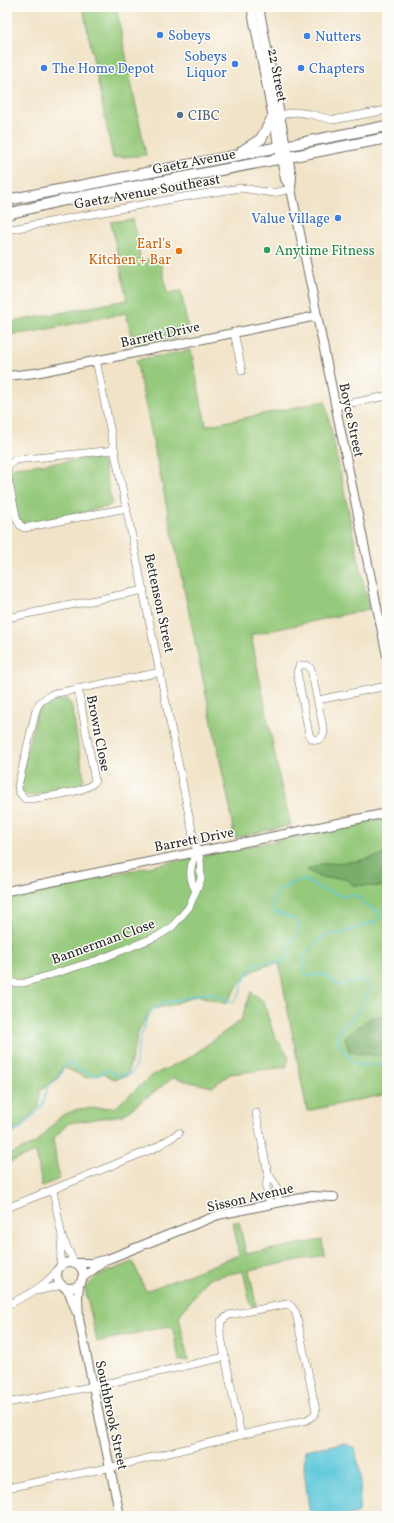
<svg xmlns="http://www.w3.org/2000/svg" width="394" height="1523" font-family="Vollkorn,serif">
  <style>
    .green { fill: #95c97b; stroke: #607a53 }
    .forest { fill: #78ad6b; stroke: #526c4b }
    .water { fill: #5fc8da; stroke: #457a82 }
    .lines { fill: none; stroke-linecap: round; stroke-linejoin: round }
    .stream { stroke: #5fc8da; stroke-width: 1.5 }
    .minor-casing { stroke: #706b62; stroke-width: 8 }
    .tertiary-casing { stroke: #706b62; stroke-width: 10 }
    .primary-casing { stroke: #706b62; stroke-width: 12 }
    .minor { stroke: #fff; stroke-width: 7 }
    .tertiary { stroke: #fff; stroke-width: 8 }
    .primary { stroke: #fff; stroke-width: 10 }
    .shop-dot { fill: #3f7fe0; stroke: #fdfcf7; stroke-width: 1.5 }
    .service-dot { fill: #5c6f8a; stroke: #fdfcf7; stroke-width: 1.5 }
    .leisure-dot { fill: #2e9e5b; stroke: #fdfcf7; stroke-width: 1.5 }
    .food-dot { fill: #e8710a; stroke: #fdfcf7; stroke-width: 1.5 }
    .labels { text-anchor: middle; stroke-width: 3; stroke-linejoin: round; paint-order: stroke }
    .shop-label { font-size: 14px; fill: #366cbe; stroke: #fdfcf7; text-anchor: start }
    .street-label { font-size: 14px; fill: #2b2b2b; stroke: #fdfcf7 }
    .service-label { font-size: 14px; fill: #4e5e75; stroke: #fdfcf7; text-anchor: start }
    .food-label { font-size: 14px; fill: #c56008; stroke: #fdfcf7; text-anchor: end }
    .leisure-label { font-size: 14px; fill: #27864d; stroke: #fdfcf7; text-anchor: start }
  </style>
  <rect width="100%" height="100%" fill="#fdfcf7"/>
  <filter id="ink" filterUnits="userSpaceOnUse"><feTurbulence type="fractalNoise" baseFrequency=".025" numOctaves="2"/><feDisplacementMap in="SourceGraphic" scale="8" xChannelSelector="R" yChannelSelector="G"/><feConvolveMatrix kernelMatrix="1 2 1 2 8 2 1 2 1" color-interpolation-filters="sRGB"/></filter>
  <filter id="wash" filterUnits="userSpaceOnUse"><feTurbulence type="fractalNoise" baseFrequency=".012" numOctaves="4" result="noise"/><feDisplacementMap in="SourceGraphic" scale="16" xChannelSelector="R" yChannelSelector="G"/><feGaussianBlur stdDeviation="0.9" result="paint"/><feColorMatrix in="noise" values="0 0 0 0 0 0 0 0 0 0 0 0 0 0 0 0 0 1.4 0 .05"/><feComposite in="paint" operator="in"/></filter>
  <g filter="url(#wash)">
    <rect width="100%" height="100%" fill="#f1e3c7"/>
    <g class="green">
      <polygon points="83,7 116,7 146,155 113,158"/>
      <polygon points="133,219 141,261 160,257 167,293 181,291 189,335 134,347 126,313 33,332 7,335 7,323 127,300 111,222"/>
      <polygon points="191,350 206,426 325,401 369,609 251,635 282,791 291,825 234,838 230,808 136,360"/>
      <polygon points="97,458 103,463 112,503 107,507 28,525 19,521 8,473 15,467"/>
      <polygon points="66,699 71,704 84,778 80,786 30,796 21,793 18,788 37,711 47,703"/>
      <path d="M387,818V1094L307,1111L279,963C247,969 243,977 226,1004L197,995L172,1005L152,1009L139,1029L127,1076L114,1079L103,1073L87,1078L63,1067L57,1078L40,1091L39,1106L21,1127L7,1138V896Z"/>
      <polygon points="251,992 263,1001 274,1035 289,1057 286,1067 230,1074 212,1087 173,1078 123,1115 69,1123 53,1139 59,1179 42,1186 36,1152 7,1163 7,1156 36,1143 61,1116 78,1109 116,1107 151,1076 189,1058 241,1020"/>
      <polygon points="233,1222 239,1222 246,1254 322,1240 324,1255 249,1270 256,1305 251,1306 243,1271 207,1279 179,1316 188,1360 179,1361 173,1329 168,1326 97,1342 85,1288 97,1276 133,1262 146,1291 239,1255"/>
    </g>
    <g class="forest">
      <polygon points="387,854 387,887 353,885 344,878 321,878 307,870 321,864 357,861"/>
      <polygon points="387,1014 387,1054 378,1056 349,1051 345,1036 373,1017"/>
    </g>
    <polygon class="water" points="344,1443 355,1449 361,1475 359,1512 347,1516 310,1516 304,1470 305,1450"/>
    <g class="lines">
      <path class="stream" d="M7,1137L24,1126L42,1106L48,1086L58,1079L66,1064L70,1063L76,1068L97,1076L108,1070L119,1076L130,1074C138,1067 135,1061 137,1052C141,1037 145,1010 161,1003C167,1001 174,1002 181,999C191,996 203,992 214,994C221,995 227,1001 233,1002C244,993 242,974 255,965C265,959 277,965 285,960C288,956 288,950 290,945C295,936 305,927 293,918L274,912L270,905L277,892L294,882L304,880L322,889L345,897L351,894L359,898L365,905L380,912L378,921L340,934H329L319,940L305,955V973L309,976L322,974L328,977L338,985L360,980L367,984L369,991C367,995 365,996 363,999C361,1003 362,1007 359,1011C352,1021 332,1027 338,1043C338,1045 353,1062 356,1065H387"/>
    </g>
  </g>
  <g filter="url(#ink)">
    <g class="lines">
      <defs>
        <g id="minor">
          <polyline points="276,116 295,112 310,114 333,120 387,110"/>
          <polyline points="7,230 183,197 241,188 273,193 291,189"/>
          <polyline points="234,332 242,371"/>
          <polyline points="336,406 387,396"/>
          <polyline points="115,450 15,460 9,465 7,474 17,520 20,525 24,528 127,508"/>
          <polyline points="7,618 144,590"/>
          <polygon points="301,665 307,665 311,669 324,732 323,736 318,740 312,739 309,734 297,672 299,666"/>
          <path d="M78,688L95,781C88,793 46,796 32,799H25L19,792L18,786L36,710L40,702L52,694L161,672"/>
          <polyline points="318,700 387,686"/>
          <path d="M195,889C188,876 190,864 197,852"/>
          <polyline points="7,979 13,983 24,983 98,960 158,936 172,927 189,907 201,879 200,859 195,845 96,360"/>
          <polyline points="256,1113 268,1174 266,1187 270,1204"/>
          <polyline points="268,1174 276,1185 279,1202"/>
          <polyline points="53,1190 62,1237 60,1266"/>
          <polyline points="7,1208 155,1148 179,1133"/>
          <polyline points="63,1239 74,1262"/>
          <polyline points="37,1291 62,1285"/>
          <polygon points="287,1304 291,1306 296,1313 316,1411 314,1415 307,1420 241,1435 220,1332 221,1321 229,1315"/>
          <path d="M7,1305C26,1296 45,1287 57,1270"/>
          <polyline points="7,1403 100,1385 225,1357"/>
          <polyline points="7,1488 117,1466 241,1435"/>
        </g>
        <g id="tertiary">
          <polyline points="251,7 285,179 291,189"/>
          <polyline points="259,7 292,177 291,189 387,656"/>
          <polyline points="7,376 35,373 317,316"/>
          <polyline points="7,891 387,813"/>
          <circle cx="70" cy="1275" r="13"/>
          <polyline points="75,1263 91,1263 108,1259 218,1215 311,1196 334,1197"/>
          <polyline points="82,1278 102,1263"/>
          <polyline points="79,1284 78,1297 79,1319 120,1516"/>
          <polyline points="64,1287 69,1292 76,1311"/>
        </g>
        <g id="primary">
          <polyline points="242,151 261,139 273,117"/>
          <polyline points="7,200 387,126"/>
          <polyline points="7,214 60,201 387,138"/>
        </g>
      </defs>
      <use href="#minor" class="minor-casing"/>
      <use href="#tertiary" class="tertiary-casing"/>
      <use href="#primary" class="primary-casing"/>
      <use href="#minor" class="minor"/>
      <use href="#tertiary" class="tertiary"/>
      <use href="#primary" class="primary"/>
    </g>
  </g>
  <g class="shop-dot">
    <circle cx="160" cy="35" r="4"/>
    <circle cx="307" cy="36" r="4"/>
    <circle cx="235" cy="64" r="4"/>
    <circle cx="44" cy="68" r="4"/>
    <circle cx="301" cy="68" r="4"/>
    <circle cx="338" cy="218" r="4"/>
  </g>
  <circle class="service-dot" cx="180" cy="115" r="4"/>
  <circle class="leisure-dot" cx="267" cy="250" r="4"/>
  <circle class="food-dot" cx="179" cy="251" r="4"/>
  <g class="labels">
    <g class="shop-label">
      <text x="168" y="40">Sobeys</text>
      <text x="315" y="41">Nutters</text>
      <text x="227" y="61" text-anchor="end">Sobeys<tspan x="227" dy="16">Liquor</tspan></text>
      <text x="52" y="73">The Home Depot</text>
      <text x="309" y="73">Chapters</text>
      <text x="330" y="223" text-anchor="end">Value Village</text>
    </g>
    <g class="street-label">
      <text transform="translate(278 75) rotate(79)" y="5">22 Street</text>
      <text transform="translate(194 161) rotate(-11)" y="5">Gaetz Avenue</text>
      <text transform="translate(147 191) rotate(-10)" y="5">Gaetz Avenue Southeast</text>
      <text transform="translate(160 334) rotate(-12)" y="5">Barrett Drive</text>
      <text transform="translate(352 420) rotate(78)" y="5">Boyce Street</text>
      <text transform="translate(160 603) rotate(78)" y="5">Bettenson Street</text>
      <text transform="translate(99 733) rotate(79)" y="5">Brown Close</text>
      <text transform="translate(194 839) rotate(-11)" y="5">Barrett Drive</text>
      <text transform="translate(103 941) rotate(-20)" y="5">Bannerman Close</text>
      <text transform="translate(250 1197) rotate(-13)" y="5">Sisson Avenue</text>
      <text transform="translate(112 1415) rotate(78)" y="5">Southbrook Street</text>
    </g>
    <g class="service-label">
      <text x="188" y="120">CIBC</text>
    </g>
    <g class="food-label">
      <text x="171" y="248">Earl's<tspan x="171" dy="16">Kitchen + Bar</tspan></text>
    </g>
    <g class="leisure-label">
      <text x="275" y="255">Anytime Fitness</text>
    </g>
  </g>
  <rect width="394" height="1523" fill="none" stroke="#fdfcf7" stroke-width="24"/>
</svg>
